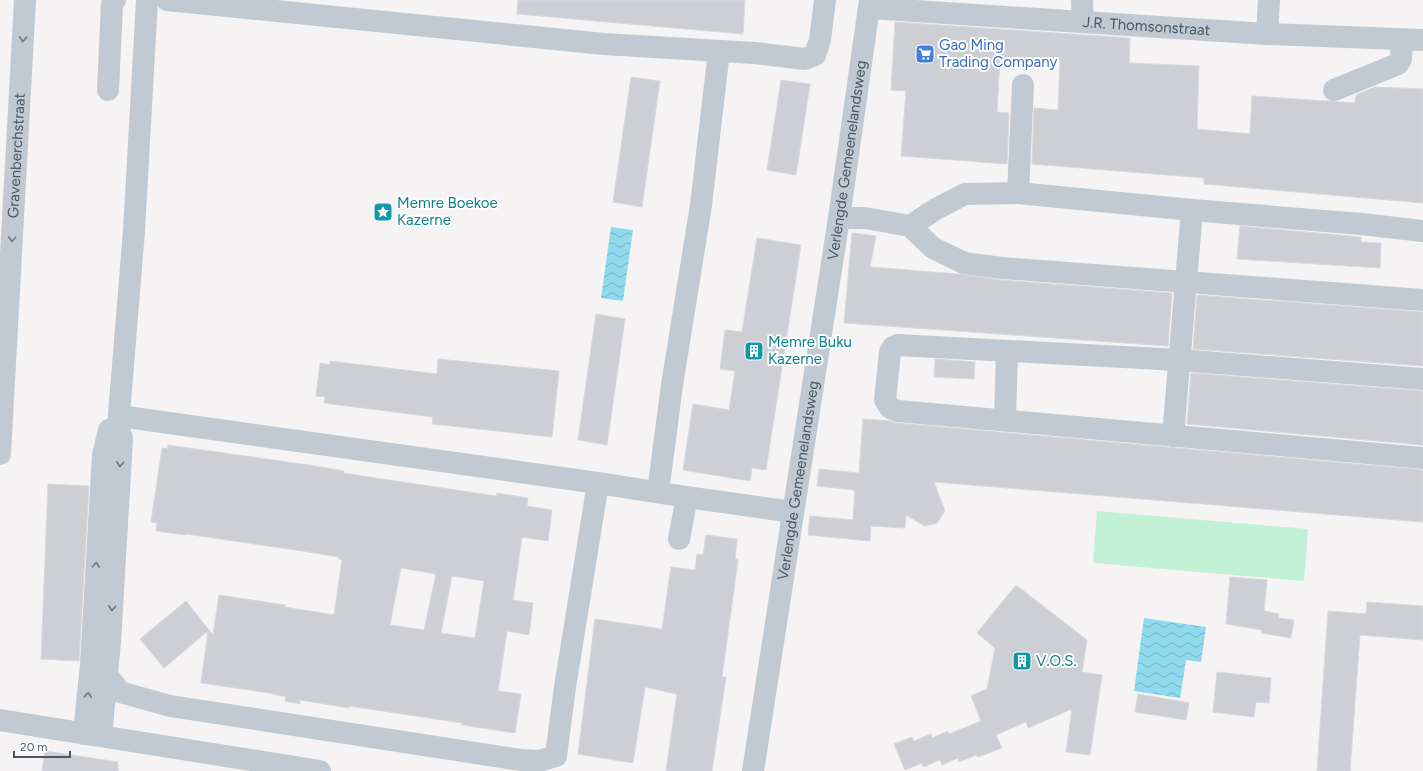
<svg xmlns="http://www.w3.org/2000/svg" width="1423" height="771" font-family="Figtree,sans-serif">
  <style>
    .pitch { fill: #c3f1d5 }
    .water { fill: url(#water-waves) }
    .building { fill: #cdcfd5; stroke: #d7d9de; fill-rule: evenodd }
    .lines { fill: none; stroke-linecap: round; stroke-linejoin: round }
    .minor { stroke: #c1cad2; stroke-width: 22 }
    .oneway { stroke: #6e7983 }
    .labels { text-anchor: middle; stroke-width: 4; stroke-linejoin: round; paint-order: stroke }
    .street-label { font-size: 15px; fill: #4a5661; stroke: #fff }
    .shop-label { font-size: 15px; fill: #366cbe; stroke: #fff; text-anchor: start }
    .culture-label { font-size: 15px; fill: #0d838f; stroke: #fff; text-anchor: start }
  </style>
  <defs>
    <pattern id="water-waves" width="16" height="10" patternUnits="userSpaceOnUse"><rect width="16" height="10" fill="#90daee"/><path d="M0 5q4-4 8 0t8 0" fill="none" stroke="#78b4c4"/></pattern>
  </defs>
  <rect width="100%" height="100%" fill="#f5f3f3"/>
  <polygon class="pitch" points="1097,511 1308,529 1304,581 1093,563"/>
  <g class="water">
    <polygon points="611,227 633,230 623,301 601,298"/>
    <polygon points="1144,618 1206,627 1201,662 1186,660 1180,698 1134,691"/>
  </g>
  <g class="building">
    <polygon points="518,0 745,0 743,34 517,14"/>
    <polygon points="895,22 1130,38 1129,63 1199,66 1197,129 1250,134 1252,96 1355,103 1356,95 1375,87 1423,89 1423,203 1204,184 1204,178 1032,164 1034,108 1058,110 1060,61 1000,58 997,112 1009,113 1007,164 901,156 906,91 891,90"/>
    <polygon points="631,77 660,81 642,207 613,202"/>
    <polygon points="781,80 810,84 796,175 767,170"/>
    <polygon points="1240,226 1361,237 1361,242 1381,243 1380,268 1237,259"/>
    <polygon points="852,233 876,236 870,267 958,274 1001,280 1172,293 1168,346 844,323"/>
    <polygon points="757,238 801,245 766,470 752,468 750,481 683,470 693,404 729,410 735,371 720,369 725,330 742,332"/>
    <polygon points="1197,295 1423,312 1423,366 1193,349"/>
    <polygon points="596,314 625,319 607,445 578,440"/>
    <polygon points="438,359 559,371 552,437 432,424 433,417 324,403 325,397 316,396 320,363 330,365 330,361 437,374"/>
    <polygon points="935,359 975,362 974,379 934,377"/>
    <polygon points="1191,373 1423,391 1423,445 1187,424"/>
    <polygon points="863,419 890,421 897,423 1423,470 1423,522 934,482 945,511 937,523 925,526 906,515 905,528 871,526 870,541 808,535 810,516 853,520 855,490 817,486 819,469 859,473"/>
    <path d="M168,445L309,465L344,471L343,473L496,496L497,493L528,498L527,506L552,510L548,541L522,537L513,600L533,603L529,635L507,631L498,691L521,694L515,733L462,725V723L349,706V708L300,700V704L285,701L286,697L269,693L201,683L208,631L164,668L140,639L186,601L213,635L219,595L285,605V607L334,615L342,560L339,559V557L302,551L186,534V535L156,531L157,523L151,522L162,448L168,449ZM401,568L436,574L424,630L390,625ZM452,576L484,581L475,638L441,633Z"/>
    <polygon points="48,484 89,486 79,661 41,659"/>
    <polygon points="706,535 737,539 735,559 738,560 722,677 726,677 712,771 666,771 677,694 645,687 633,763 578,754 595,619 662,629 671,567 695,570 697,554 703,555"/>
    <polygon points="1230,577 1267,580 1264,611 1279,614 1278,618 1294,620 1291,638 1261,633 1262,630 1226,624"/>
    <polygon points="1016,585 1087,640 1082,672 1102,675 1090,755 1066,752 1072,709 1028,728 1026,722 996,735 1002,748 978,757 976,755 959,762 958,758 942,765 940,760 923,767 922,763 905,770 894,744 912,737 914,741 931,734 932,738 948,731 949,734 981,721 971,696 987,689 995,648 977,633"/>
    <polygon points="1367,602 1423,606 1423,640 1360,635 1350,771 1317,771 1328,611 1366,614"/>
    <polygon points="1217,672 1271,678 1269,703 1256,702 1254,717 1213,712"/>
    <polygon points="1138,694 1189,703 1186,720 1135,712"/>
    <polygon points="45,751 118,762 118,771 42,771"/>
  </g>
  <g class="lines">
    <g class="minor">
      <polyline points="167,0 604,44 754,53 805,59 815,55 820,40 825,0"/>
      <polyline points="1082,0 1083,22"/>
      <path id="s1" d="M869,8L1267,34L1423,40"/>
      <polyline points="1267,34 1269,0"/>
      <polyline points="108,90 112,4 115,0"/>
      <polyline points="1334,90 1398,64 1401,59 1402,40"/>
      <polyline points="1018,193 1023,85"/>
      <polyline points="839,218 865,218 910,226 936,209 965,194 1018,193 1192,210 1361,224 1423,231"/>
      <polyline points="910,226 933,248 964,263 1002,268 1423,300"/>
      <polyline points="1423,379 1179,360 898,345 893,347 890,352 885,400 890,408 898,411 1423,458"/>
      <polyline points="119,416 598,483 687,497 793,512"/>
      <polyline points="1005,420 1007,351"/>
      <polyline points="1173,436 1192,210"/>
      <path id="s2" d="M0,454L25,0"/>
      <polyline points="658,492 672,385 701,205 719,51"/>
      <polyline points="679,539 687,497"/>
      <polyline points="107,675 120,692 170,706 521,760 539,761 556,756 565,687 598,483"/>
      <polyline points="0,720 320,771"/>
      <polyline points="84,734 91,664 103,455 109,430 118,426"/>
      <polyline points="101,736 110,642 122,439 118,426 134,231 147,0"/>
      <path id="s3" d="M753,771L839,218L870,0"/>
    </g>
  </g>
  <defs><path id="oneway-chevron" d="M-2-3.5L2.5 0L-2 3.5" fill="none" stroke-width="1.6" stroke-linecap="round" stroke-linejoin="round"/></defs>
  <g class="oneway">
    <use href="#oneway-chevron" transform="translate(23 39) rotate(93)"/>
    <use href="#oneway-chevron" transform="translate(12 239) rotate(93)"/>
    <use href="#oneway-chevron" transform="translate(120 464) rotate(93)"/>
    <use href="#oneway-chevron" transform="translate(96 565) rotate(-87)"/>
    <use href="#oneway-chevron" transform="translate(112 608) rotate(93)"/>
    <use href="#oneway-chevron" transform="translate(88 695) rotate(-84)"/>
  </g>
  <defs>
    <symbol id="supermarket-square" viewBox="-11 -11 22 22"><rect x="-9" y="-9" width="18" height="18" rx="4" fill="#3f7fe0" stroke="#fff"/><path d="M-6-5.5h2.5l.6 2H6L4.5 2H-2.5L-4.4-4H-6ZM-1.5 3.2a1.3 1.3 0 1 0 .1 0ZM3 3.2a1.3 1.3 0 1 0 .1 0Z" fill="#fff"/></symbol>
    <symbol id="sight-square" viewBox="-11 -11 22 22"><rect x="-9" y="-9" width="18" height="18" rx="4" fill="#0f9aa8" stroke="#fff"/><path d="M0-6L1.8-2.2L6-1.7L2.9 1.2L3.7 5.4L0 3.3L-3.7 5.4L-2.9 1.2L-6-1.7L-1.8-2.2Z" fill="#fff"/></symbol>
    <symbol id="building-square" viewBox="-11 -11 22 22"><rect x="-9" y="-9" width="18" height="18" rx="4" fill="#0f9aa8" stroke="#fff"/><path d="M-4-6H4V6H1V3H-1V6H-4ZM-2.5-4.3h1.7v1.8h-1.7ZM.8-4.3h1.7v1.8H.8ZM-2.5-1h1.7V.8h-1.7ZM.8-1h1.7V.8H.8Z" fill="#fff"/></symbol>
  </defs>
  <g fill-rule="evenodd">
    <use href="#supermarket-square" x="914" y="43" width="22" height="22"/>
    <use href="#sight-square" x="372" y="201" width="22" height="22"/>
    <use href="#building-square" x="743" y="340" width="22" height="22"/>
    <use href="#building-square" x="1011" y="650" width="22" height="22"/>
  </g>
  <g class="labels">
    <g class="street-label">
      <text dy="5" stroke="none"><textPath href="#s1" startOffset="278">J.R. Thomsonstraat</textPath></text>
      <text dy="5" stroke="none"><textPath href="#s2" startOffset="299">Gravenberchstraat</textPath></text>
      <text dy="5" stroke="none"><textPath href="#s3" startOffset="618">Verlengde Gemeenelandsweg</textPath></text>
      <text dy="5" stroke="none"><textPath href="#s3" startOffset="294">Verlengde Gemeenelandsweg</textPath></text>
    </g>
    <g class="shop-label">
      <text x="939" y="50">Gao Ming<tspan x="939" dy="17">Trading Company</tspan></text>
    </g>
    <g class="culture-label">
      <text x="397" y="208">Memre Boekoe<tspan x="397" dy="17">Kazerne</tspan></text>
      <text x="768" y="347">Memre Buku<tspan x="768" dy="17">Kazerne</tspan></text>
      <text x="1036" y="666">V.O.S.</text>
    </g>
  </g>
  <path d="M14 751v6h56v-6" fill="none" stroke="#4a5661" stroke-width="2"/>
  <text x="20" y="751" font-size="12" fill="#4a5661" stroke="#ffffff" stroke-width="3" paint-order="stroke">20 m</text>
</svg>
